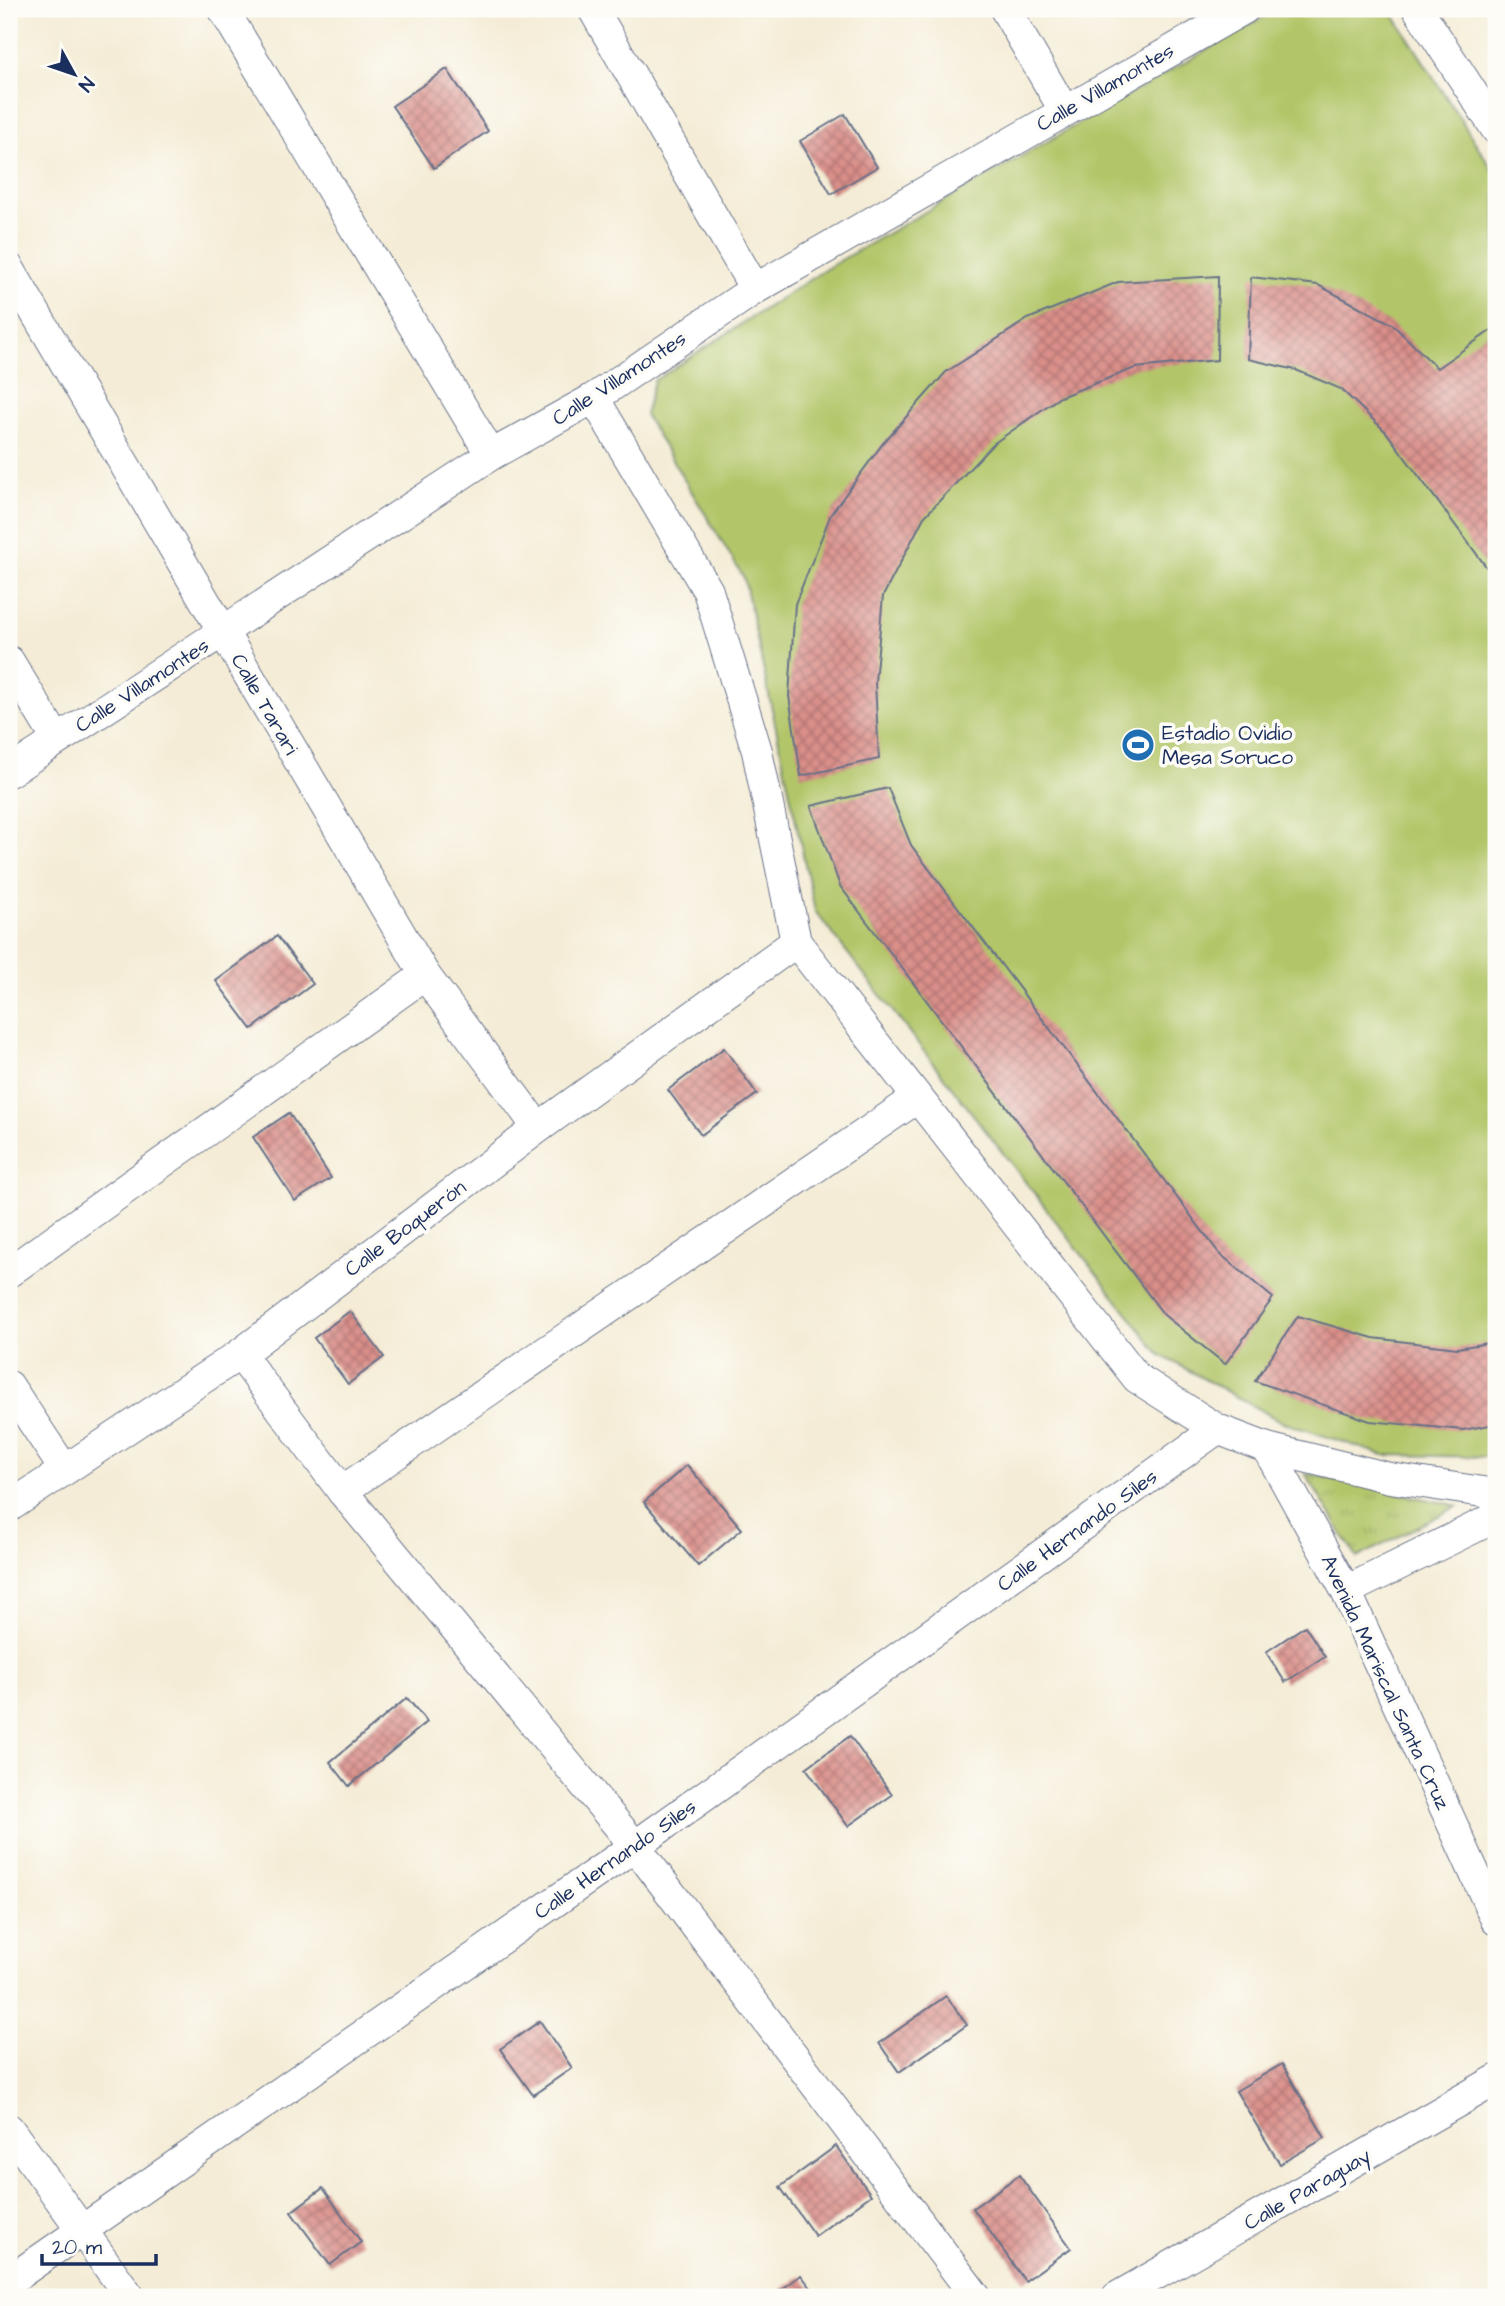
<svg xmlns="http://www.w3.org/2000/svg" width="1505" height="2306" font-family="'Architects Daughter',sans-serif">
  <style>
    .grass { fill: url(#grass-tufts); stroke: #667a64; stroke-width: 2 }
    .garden { fill: #b2c669; stroke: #667a64; stroke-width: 2 }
    .building { fill: url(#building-cross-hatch) }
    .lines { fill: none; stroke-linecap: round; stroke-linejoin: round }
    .minor-casing { stroke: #677188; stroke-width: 32 }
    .minor { stroke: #fff; stroke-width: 30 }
    .labels { text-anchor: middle; stroke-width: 7; stroke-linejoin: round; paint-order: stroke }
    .street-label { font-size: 21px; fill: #1b2f5e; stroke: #fdfcf7 }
    .poi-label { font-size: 21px; fill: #1b2f5e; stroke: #fdfcf7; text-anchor: start }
  </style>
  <defs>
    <pattern id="grass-tufts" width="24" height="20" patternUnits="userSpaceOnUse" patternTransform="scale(1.75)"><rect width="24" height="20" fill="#b2c669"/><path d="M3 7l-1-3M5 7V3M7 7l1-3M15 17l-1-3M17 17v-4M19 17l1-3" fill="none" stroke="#98aa5d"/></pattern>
    <pattern id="building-cross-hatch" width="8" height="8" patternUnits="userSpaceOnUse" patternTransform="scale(1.75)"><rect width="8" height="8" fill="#da8f89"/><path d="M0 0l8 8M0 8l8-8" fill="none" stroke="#b07573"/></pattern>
  </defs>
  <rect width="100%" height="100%" fill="#fdfcf7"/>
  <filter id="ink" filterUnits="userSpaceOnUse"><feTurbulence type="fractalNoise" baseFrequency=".0143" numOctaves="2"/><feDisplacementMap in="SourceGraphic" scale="14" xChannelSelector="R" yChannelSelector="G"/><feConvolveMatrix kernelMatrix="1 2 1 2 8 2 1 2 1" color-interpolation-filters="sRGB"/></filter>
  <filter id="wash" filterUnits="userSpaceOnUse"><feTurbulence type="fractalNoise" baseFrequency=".00686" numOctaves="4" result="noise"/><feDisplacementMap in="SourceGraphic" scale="28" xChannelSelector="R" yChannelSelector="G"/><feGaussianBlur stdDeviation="1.57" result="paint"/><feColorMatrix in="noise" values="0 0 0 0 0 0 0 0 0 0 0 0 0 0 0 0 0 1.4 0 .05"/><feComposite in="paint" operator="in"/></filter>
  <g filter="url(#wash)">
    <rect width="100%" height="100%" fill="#f4ecd6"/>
    <polygon class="grass" points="1305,1473 1458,1506 1357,1558"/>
    <polygon class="garden" points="1278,9 1390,9 1496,175 1496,1457 1383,1455 1282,1422 1159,1354 815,911 744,578 645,415 654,381 829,267"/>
    <g id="blocks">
      <g class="building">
        <polygon points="447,69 488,131 434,168 392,106"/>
        <polygon points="845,114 877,167 831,194 800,141"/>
        <polygon points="1218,276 1217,360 1135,368 1060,397 993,444 924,517 883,596 875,682 879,759 801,776 789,696 795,604 831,514 884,442 946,372 1028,319 1118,282"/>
        <polygon points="1251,277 1318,285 1392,324 1437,368 1496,327 1496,580 1386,432 1341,389 1296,370 1248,359"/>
        <polygon points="888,788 911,845 1219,1253 1273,1298 1225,1364 1164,1315 840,886 811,806"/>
        <polygon points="277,936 313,984 252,1029 216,981"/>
        <polygon points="724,1048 757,1094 701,1135 668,1090"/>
        <polygon points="289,1113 331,1178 295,1201 253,1137"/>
        <polygon points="350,1311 384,1357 348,1384 314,1338"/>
        <polygon points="1298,1316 1373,1338 1457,1348 1496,1342 1496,1424 1463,1430 1370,1421 1255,1381"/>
        <polygon points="687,1465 742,1529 698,1566 644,1502"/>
        <polygon points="1305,1626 1325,1657 1285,1682 1266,1652"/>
        <polygon points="407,1698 427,1722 349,1786 330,1762"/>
        <polygon points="850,1736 892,1795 848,1826 806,1768"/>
        <polygon points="946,1996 967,2025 899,2072 879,2043"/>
        <polygon points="540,2021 572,2068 533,2095 500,2049"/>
        <polygon points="1282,2064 1325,2138 1280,2164 1236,2091"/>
        <polygon points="836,2146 871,2195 815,2236 780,2187"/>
        <polygon points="1019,2175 1071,2248 1025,2281 973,2208"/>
        <polygon points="323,2188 361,2242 330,2265 291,2212"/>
        <polygon points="801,2275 818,2297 771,2297"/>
      </g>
    </g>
  </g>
  <g filter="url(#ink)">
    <use href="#blocks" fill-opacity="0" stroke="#677188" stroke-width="2"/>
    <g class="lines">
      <defs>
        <g id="minor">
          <polyline points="223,9 491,455"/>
          <polyline points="593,9 755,289"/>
          <polyline points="1005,9 1064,110"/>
          <polyline points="1418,9 1496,129"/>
          <polyline points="9,268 425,975 538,1128"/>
          <polyline points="594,398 708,591 757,751 796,942 1137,1378 1217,1429 1267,1448 1390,1478 1496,1494"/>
          <polyline points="9,661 57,740"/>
          <polyline points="9,772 491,455 594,398 755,289 1244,9"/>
          <polyline points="9,1272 425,975"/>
          <polyline points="240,1354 342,1491 635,1846 976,2297"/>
          <polyline points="9,1386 64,1469"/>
          <polyline points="1267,1448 1346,1591 1496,1920"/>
          <polyline points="342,1491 917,1098"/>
          <polyline points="9,1507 240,1354 538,1128 796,942"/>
          <polyline points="1346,1591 1496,1517"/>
          <polyline points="9,2129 130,2297"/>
          <polyline points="9,2281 635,1846 1217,1429"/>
          <polyline points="1117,2297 1496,2080"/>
        </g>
      </defs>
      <use href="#minor" class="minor-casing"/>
      <use href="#minor" class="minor"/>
    </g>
  </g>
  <defs>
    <symbol id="stadium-disc" viewBox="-11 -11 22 22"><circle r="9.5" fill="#1f6fb2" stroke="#fdfcf7"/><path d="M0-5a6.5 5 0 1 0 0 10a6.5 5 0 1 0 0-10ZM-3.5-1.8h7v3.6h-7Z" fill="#fff"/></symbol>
  </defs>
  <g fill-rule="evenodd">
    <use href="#stadium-disc" x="1119" y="726" width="38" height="38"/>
  </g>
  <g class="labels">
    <g class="street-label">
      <text transform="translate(1105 87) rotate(-30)" y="7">Calle Villamontes</text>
      <text transform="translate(619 378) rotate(-33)" y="7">Calle Villamontes</text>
      <text transform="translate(142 685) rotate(-33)" y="7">Calle Villamontes</text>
      <text transform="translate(265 704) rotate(60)" y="7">Calle Tarari</text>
      <text transform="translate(405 1228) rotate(-37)" y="7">Calle Boquerón</text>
      <text transform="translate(1077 1530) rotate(-36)" y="7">Calle Hernando Siles</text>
      <text transform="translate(1386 1682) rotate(65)" y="7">Avenida Mariscal Santa Cruz</text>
      <text transform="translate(615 1859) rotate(-35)" y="7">Calle Hernando Siles</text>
      <text transform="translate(1307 2189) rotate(-30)" y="7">Calle Paraguay</text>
    </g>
    <g class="poi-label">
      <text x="1162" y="740">Estadio Ovidio<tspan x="1162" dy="24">Mesa Soruco</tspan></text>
    </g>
  </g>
  <rect width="1505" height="2306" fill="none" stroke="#fdfcf7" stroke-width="35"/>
  <g transform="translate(74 74) rotate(130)" stroke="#fdfcf7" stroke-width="5" paint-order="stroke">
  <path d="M0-5L12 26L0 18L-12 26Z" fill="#1b2f5e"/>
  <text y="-10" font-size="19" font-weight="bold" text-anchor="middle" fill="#1b2f5e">N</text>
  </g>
  <path d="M42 2254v10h114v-10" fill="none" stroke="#1b2f5e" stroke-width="3.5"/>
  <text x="52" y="2254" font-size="21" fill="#1b2f5e" stroke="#fdfcf7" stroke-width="5" paint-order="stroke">20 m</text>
</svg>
